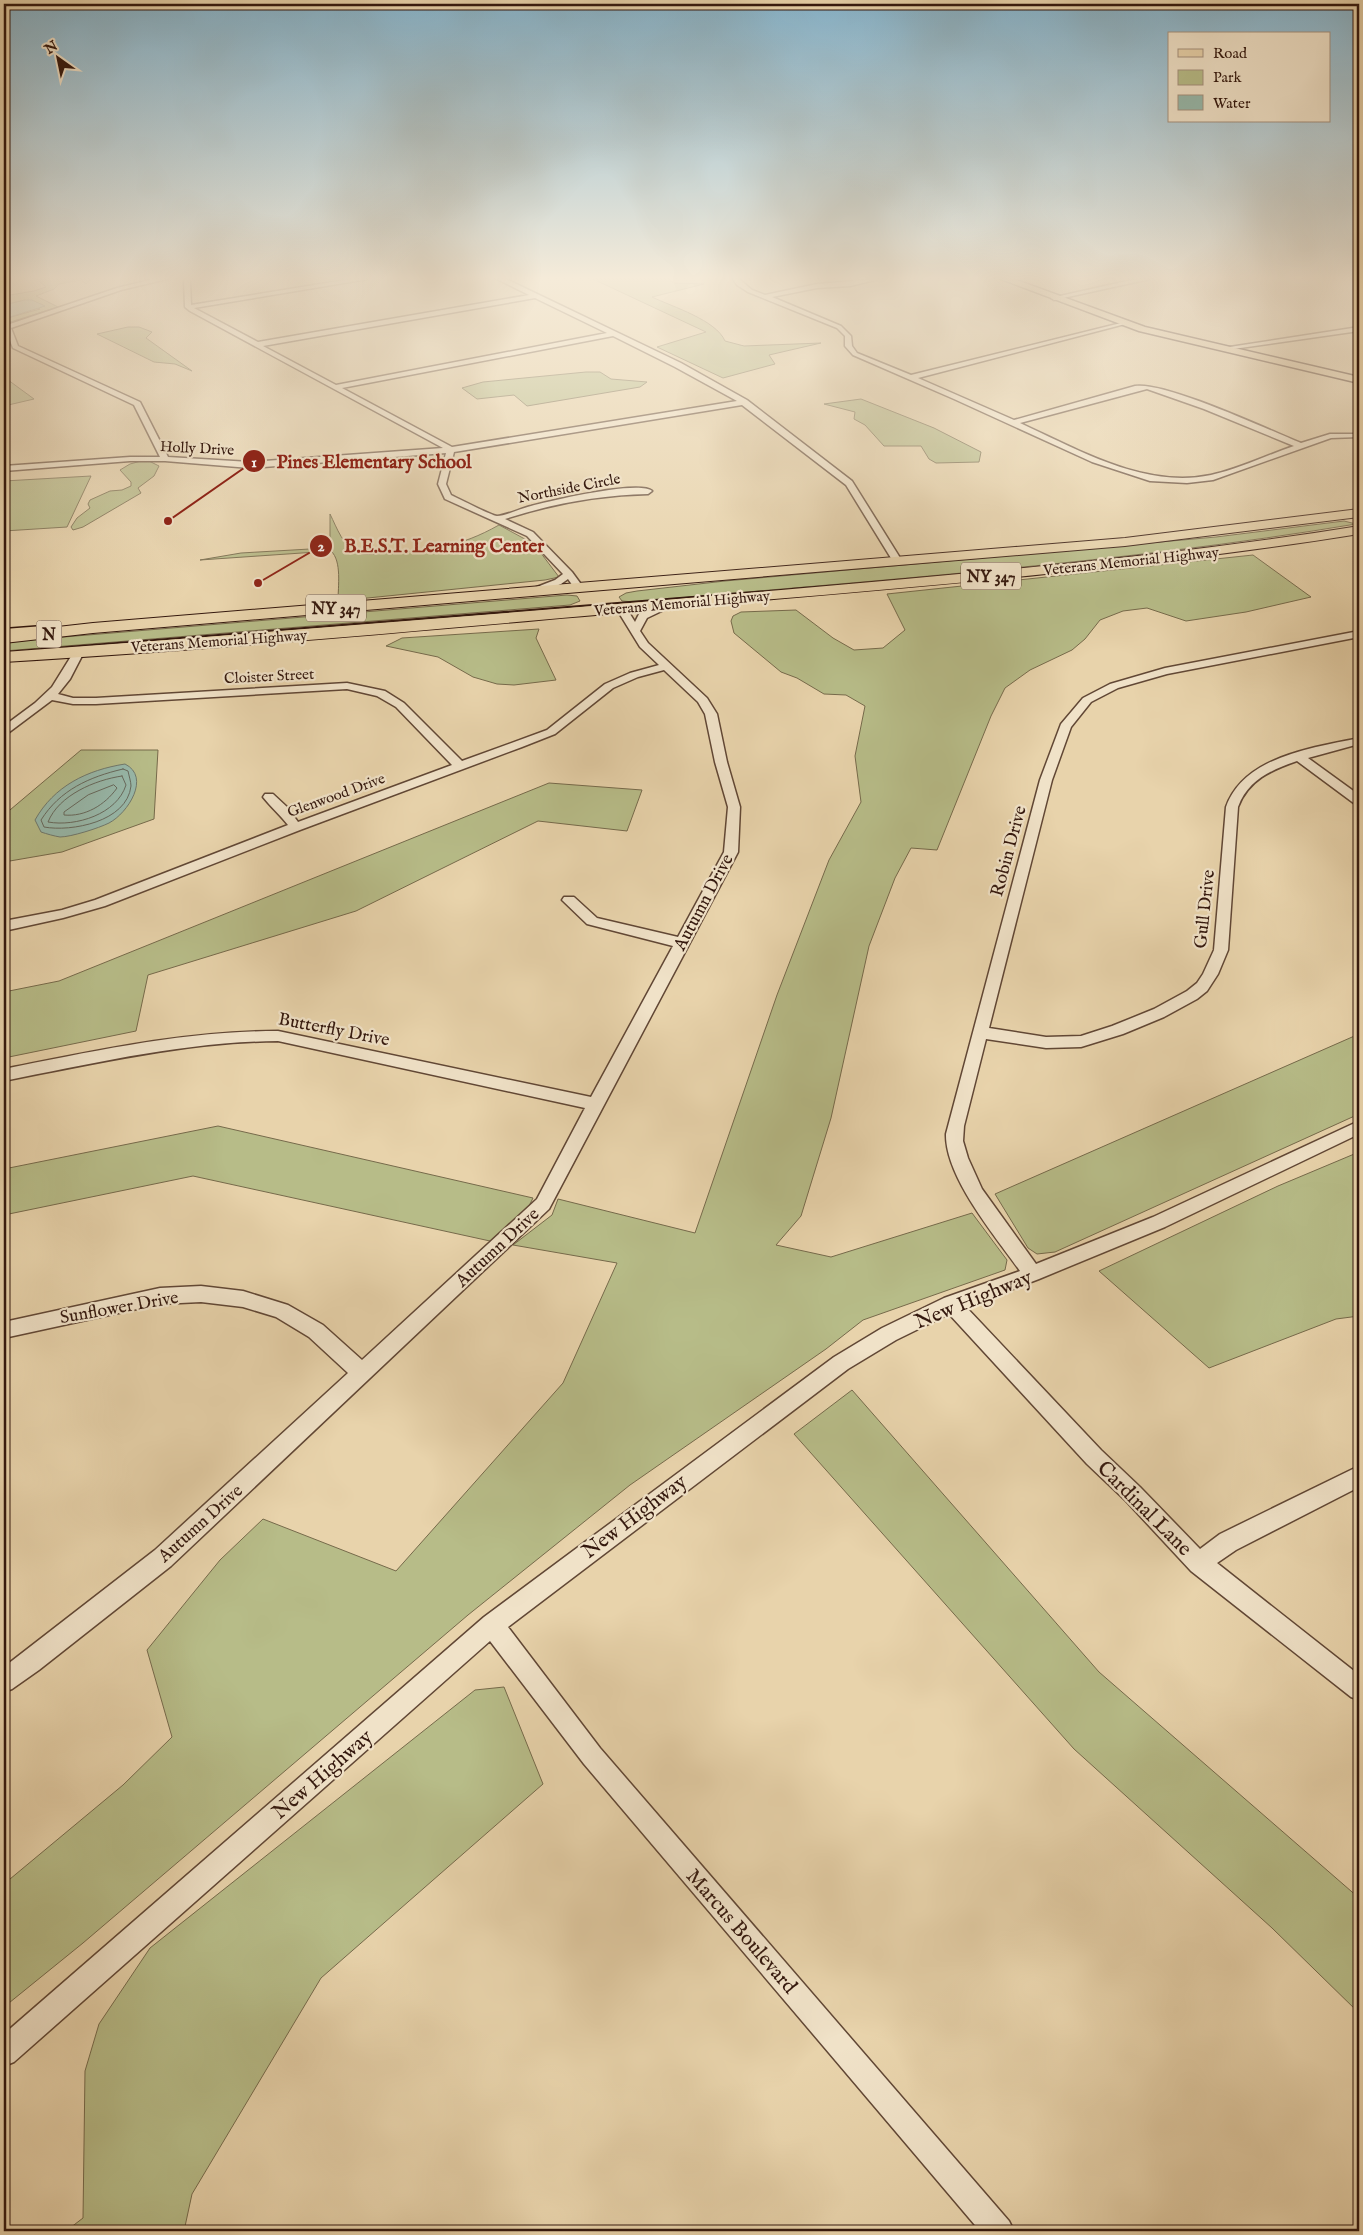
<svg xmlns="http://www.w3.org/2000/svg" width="1363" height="2235" font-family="'IM FELL English',serif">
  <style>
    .green { fill: #b7bc88; stroke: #766a4b }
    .water { fill: #97b8aa; stroke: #6f786c }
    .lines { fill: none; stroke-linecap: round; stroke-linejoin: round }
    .shore { stroke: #66685c; stroke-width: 1 }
    .minor-casing { stroke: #614735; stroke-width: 3 }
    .major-casing { stroke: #34180e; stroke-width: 3 }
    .highway-casing { stroke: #34180e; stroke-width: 2 }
    .minor { fill: #f0e2c8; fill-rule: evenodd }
    .major { fill: #e8d3ab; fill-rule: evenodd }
    .highway { fill: #e8d3ab; fill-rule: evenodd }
    .labels { text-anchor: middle; stroke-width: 4.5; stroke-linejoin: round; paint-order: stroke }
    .far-street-label { font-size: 15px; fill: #34180e; stroke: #f0e2c8 }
    .shield { fill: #f0e2c8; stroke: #6c5546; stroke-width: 1 }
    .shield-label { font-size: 16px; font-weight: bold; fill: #34180e }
    .street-label { font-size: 18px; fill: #34180e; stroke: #f0e2c8 }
    .near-street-label { font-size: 21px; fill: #34180e; stroke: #f0e2c8 }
    .leader { fill: none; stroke: #8f2418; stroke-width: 2 }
    .callout-dot { fill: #8f2418; stroke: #f0e2c8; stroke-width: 2 }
    .mark-label { font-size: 15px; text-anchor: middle; font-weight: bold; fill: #fff }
    .callout-label { font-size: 19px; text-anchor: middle; font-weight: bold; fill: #8f2418; stroke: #f0e2c8; stroke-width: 4.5; stroke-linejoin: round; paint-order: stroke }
  </style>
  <rect width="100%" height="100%" fill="#e8d3ab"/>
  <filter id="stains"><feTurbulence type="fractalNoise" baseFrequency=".004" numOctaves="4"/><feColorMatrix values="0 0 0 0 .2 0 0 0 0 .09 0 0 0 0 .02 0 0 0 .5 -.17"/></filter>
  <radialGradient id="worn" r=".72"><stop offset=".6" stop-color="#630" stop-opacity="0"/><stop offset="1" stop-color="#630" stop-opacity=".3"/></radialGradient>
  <g class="green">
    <polygon points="37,279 91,279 86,284 81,280 59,284 54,289 36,296 58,307 4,324 4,319 40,309 25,300 4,305 4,296 34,291 46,287"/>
    <path d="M593,279H668L674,283L704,284L652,297C673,307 716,320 725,341L744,346L821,343L769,355L775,364L723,378L657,347L706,332Z"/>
    <polygon points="128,327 139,327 152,332 146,338 192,371 175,364 154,362 97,334"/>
    <polygon points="586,372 600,372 611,379 647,382 640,387 527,406 514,395 477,399 462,388 483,382"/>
    <polygon points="4,377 34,399 4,406"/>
    <polygon points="861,399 934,428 981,452 979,462 936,463 929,459 921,446 884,446 865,425 854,419 855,412 824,404"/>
    <polygon points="141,461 149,461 159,466 154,476 138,488 141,493 83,527 73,530 71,527 77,518 90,508 88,504 90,500 110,491 122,490 131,486 131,482 120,470 130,464"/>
    <polygon points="91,476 67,527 4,531 4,481"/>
    <path d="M330,514C337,528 343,547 359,553C366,556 378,553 386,553C430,551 460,547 499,525L534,544L559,577L545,580L338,601C338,587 342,561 331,551L200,560L241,553L327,548L330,546Z"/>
    <path d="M1344,521L1356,524C1117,564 875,580 634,602L622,601L619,597L626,593L637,591L725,581L1216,537Z"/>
    <polygon points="1253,555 1311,597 1246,612 1186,621 1147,608 1123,611 1100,620 1085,639 1072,650 1030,670 1005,688 991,716 937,850 911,848 895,878 869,946 831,1118 801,1216 776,1245 831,1257 972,1213 1007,1260 1005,1270 863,1320 826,1349 630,1485 468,1615 83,1943 4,2007 4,1884 123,1785 172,1737 147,1650 220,1560 263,1519 396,1571 563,1383 617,1263 513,1245 552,1215 558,1199 695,1233 777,995 829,860 861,802 855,756 865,706 846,695 824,694 797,678 781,672 734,633 731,621 733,616 741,612 796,610 833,638 854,650 883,648 905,630 887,594"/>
    <polygon points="567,595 577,596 580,601 570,605 4,651 4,642"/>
    <polygon points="539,629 536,638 556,680 514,685 497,684 473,677 438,657 386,646 402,638"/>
    <polygon points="81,750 158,750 154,819 62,852 4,862 4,815"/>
    <polygon points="549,783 642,790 627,831 538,821 356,911 148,975 136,1031 4,1058 4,992 59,981"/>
    <polygon points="1359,1034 1359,1114 1055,1252 1037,1254 1028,1248 995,1194"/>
    <polygon points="218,1126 533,1198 528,1208 490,1241 193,1176 4,1215 4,1169"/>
    <polygon points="1359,1152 1359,1316 1336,1319 1209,1368 1099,1271 1278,1186"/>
    <polygon points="852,1390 1099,1672 1359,1898 1359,2013 1272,1928 1074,1749 794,1434"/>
    <polygon points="504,1687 543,1784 321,1978 192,2194 184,2231 66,2231 83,2218 85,2071 99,2024 150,1948 475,1690"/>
  </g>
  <g class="water">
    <polygon points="25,300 32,300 45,306 4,319 4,305"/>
    <path d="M125,764C151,777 128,813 109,823C99,828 71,837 60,837C54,836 47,834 41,832L35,820C54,786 87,770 125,764Z"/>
  </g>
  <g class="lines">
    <g class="shore">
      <path d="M123,769L128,771C129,776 131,782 131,786C127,822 71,832 44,827L41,820C60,790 89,777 123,769Z"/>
      <path d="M122,776L126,785C117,814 76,827 48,822C59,795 95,780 122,776Z"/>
      <path d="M114,785L117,788C105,805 85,817 64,815V812L88,795Z"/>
    </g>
    <defs>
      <g id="minor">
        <polygon points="4,279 8,279 4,282"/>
        <path d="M154,279H167L121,290L11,328L18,346L140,402L168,457L250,462L443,448L190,311L185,307L184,279H190L191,305L351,279H368L194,308L258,342L529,295L497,279H506L681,363L747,400L852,481L902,561L900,563H894L846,485L742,405L454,452L446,484L451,495C460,499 490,515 497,516C505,516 522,508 531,506C550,501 639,480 652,491L648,494C599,495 551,504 505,519L533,532L572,572L583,587L581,589H575L568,579L561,584L533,595L528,592L529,590L555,580L563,574L527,536L445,499L438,484L446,453L250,468L165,461H130L4,471V466L130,457H160L134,405L13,348L4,326L117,288ZM535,298L607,333L336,385L263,346ZM613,336L675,367L737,401L452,447L342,388Z"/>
        <path d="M733,279H739L752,290L765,295L817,284L879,279L850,286L817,288L772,297L841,326L851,336L852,346L857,353L911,375L1125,322V324L918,378L1014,420L1135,386C1164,381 1269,430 1301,443L1330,434H1359V437L1331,438L1213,480L1187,483L1150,481L1092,462L954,399L853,355L845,346V336L837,328L748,292L737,285ZM1147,389L1204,409L1294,446C1267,455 1239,469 1211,475C1145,489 1079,450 1020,423Z"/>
        <polygon points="1136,279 1150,279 1054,300 1051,298"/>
        <polygon points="1359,327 1359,331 1226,350 1223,348"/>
        <path d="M666,602L671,605L670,607L647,618L640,631L648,643L707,698L717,714L727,762L740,807L738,852L549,1209L171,1566L39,1670L12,1689L4,1692V1667L155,1550L348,1373L309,1337L276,1317L243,1307L201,1302L160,1304L4,1338V1322L160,1288L201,1286L243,1291L288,1305L323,1325L362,1360L537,1199L585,1108L278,1041C185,1042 95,1063 4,1081V1069C95,1051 185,1031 278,1031L591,1097L673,946L587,924L562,900L564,897H574L597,918L678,937L724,852L728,807L715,762L705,714L698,702L664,670L638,677L613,688L555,734L522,747L300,830L105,906L63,918L4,931V921L62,910L95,900L288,825C280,815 271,807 263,797L265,794H273L287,807L298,822L452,765L396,707L377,696L347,689L96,704H73L52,700L8,733L4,734V726L35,703L52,687L75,650L79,649L84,652L70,679L58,694L73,698H96L347,683L385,691L404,703L462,761L547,730L605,684L630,673L659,665L640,647L616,608L617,606H625L635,622L639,614Z"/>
        <path d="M1359,631V637L1167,674L1118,688L1091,702L1071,727L1052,780L989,1028L1046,1037L1081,1036L1112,1026L1154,1009L1187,991L1197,983L1203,974L1214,950L1226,807C1244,756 1313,748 1359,738V744L1308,758L1359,795V805L1355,804L1297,761C1271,770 1248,780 1238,807L1228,950L1218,974L1207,991L1197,999L1164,1017L1123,1034L1081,1047L1046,1048L986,1039L964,1126L963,1141L968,1158L982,1189L1036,1264L1153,1217L1359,1121V1134L1165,1227L1039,1279L966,1307L1101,1450L1140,1487L1200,1549L1220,1534L1359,1466V1487L1236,1550L1217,1563L1359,1675V1700L1351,1697L1191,1571L1126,1501L1087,1464L949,1314L896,1340L848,1369L508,1627L600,1748L1009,2221L1014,2231H980L584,1764L490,1641L14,2062L4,2066V2034L484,1617L834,1357L882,1328L944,1298L1020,1271C996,1237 945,1177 946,1134L1040,780L1061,724L1083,698L1110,684L1165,668Z"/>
      </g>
      <g id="major">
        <polygon points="1001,279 1014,279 1145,327 1359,377 1359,383 1139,331"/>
        <polygon points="43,626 50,630 48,633 4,637 4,629"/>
      </g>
      <g id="highway">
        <polygon points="1359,509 1359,517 1125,546 93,633 4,643 4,633 93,623 1125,538"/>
        <path d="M1359,526V534C1154,567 947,584 740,602C495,624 249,647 4,662V652C263,633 522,613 781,590C975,573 1167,557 1359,526Z"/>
      </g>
    </defs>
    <use href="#minor" class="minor-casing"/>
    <use href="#major" class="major-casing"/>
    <use href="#highway" class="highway-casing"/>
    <use href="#minor" class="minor"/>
    <use href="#major" class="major"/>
    <use href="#highway" class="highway"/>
  </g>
  <linearGradient id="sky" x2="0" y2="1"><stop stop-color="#87b6cf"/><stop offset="0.47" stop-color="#f5ebd9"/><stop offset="1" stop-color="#f5ebd9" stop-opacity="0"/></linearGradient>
  <rect width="1363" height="592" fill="url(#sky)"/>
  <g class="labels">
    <g class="far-street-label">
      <text transform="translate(197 448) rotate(3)" y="5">Holly Drive</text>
      <text transform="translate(569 488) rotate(-11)" y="5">Northside Circle</text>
      <text transform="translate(1131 561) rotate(-6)" y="5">Veterans Memorial Highway</text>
      <text transform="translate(682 603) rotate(-5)" y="5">Veterans Memorial Highway</text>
      <text transform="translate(219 641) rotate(-4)" y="5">Veterans Memorial Highway</text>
      <text transform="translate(269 676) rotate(-3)" y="5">Cloister Street</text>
      <text transform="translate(336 795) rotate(-20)" y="5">Glenwood Drive</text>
    </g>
    <g class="shield">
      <rect x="961" y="562.5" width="60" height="27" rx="4"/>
      <rect x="306" y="594.5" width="60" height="27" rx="4"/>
      <rect x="36.5" y="620.5" width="25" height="27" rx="4"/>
    </g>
    <g class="shield-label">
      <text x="991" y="582">NY 347</text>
      <text x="336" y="614">NY 347</text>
      <text x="49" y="640">N</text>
    </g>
    <g class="street-label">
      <text transform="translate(1008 851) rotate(-75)" y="6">Robin Drive</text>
      <text transform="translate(703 902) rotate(-62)" y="6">Autumn Drive</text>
      <text transform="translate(1204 909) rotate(-84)" y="6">Gull Drive</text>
      <text transform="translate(334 1029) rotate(11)" y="6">Butterfly Drive</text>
      <text transform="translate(497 1247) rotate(-43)" y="6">Autumn Drive</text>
      <text transform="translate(119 1307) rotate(-10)" y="6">Sunflower Drive</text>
      <text transform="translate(200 1523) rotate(-42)" y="6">Autumn Drive</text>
    </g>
    <g class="near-street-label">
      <text transform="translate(973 1299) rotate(-22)" y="7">New Highway</text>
      <text transform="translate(1145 1508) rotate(45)" y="7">Cardinal Lane</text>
      <text transform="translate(634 1516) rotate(-37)" y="7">New Highway</text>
      <text transform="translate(322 1774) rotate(-41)" y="7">New Highway</text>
      <text transform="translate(742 1931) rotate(49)" y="7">Marcus Boulevard</text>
    </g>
  </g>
  <path class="leader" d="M168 521L254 461M258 583L321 546"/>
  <g class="callout-dot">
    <circle cx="168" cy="521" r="5"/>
    <circle cx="258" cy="583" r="5"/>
    <circle cx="254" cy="461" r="12"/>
    <circle cx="321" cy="546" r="12"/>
  </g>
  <g class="mark-label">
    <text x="254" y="467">1</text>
    <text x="321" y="551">2</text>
  </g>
  <g class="callout-label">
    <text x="374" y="468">Pines Elementary School</text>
    <text x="444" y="552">B.E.S.T. Learning Center</text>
  </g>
  <rect width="1363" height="2235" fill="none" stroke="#e8d3ab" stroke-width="20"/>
  <rect x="5" y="5" width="1353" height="2225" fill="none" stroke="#34180e" stroke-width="2.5"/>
  <rect x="10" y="10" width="1343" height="2215" fill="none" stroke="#34180e"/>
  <rect x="1168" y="32" width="162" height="90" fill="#f0e2c8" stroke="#a5917e"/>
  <rect x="1178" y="49" width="25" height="8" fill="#e8d3ab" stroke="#a5917e"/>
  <text x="1213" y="58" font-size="15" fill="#34180e">Road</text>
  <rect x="1178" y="70" width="25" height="15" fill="#b7bc88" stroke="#a5917e"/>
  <text x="1213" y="82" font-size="15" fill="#34180e">Park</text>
  <rect x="1178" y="95" width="25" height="15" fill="#97b8aa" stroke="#a5917e"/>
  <text x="1213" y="108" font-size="15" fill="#34180e">Water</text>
  <g transform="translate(58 58) rotate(327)" stroke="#f0e2c8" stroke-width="4" paint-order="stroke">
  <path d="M0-4L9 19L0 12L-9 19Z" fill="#34180e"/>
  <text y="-8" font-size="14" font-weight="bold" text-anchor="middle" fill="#34180e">N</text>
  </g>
  <rect width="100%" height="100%" filter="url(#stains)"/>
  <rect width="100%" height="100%" fill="url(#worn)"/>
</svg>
